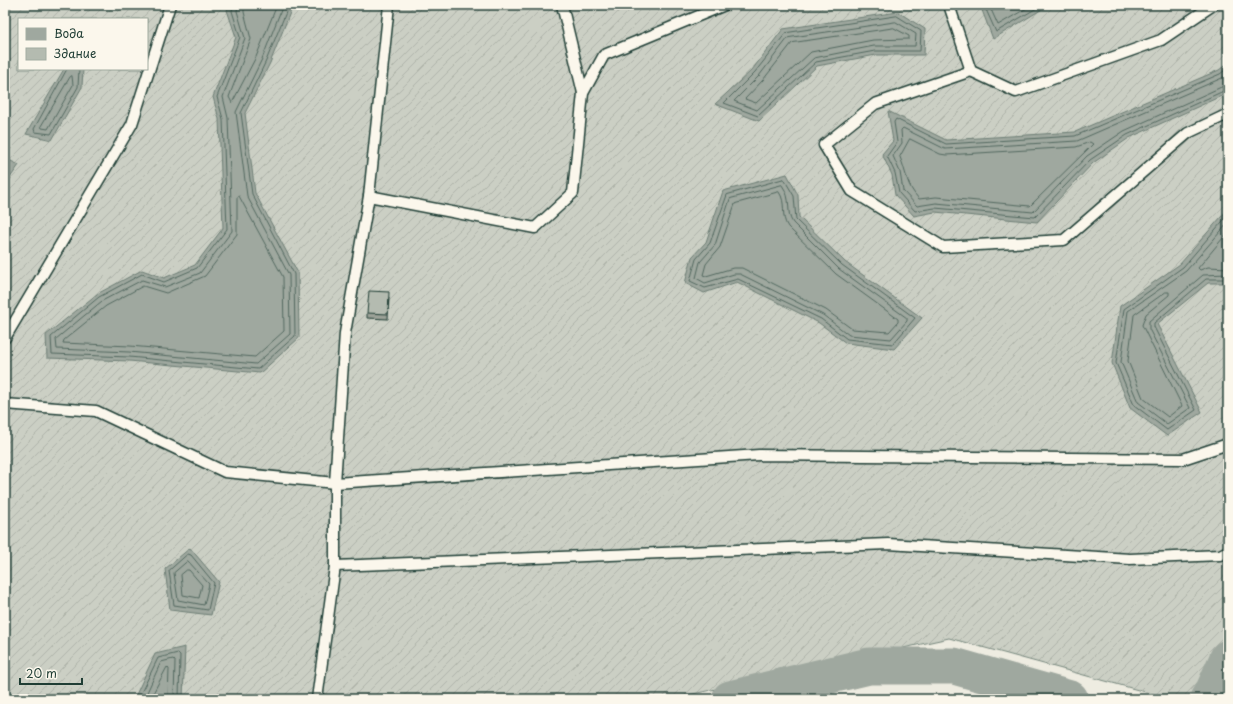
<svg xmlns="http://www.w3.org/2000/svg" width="1233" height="704" font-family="'Playpen Sans',sans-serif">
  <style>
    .garden { fill: url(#garden-furrows); stroke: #75867c; fill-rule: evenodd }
    .water { fill: #9fa89f; stroke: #6c7d74 }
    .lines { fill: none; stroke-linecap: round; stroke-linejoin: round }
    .shore { stroke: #52685f; stroke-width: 1 }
    .river { stroke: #9fa89f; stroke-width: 37 }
    .service-casing { stroke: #1f3d34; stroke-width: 13 }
    .service { stroke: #fbf7ec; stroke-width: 10 }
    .wall { fill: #9ba197; stroke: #1f3d34 }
    .building { fill: #b4bbb0; stroke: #1f3d34 }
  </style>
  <defs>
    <pattern id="garden-furrows" width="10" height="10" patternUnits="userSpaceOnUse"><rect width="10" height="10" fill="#cbcfc4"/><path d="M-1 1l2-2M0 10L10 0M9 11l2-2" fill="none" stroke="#aeb3a9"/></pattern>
  </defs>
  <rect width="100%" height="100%" fill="#eeece1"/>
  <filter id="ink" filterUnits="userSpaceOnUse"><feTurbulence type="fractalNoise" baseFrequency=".025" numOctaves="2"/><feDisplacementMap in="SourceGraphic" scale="8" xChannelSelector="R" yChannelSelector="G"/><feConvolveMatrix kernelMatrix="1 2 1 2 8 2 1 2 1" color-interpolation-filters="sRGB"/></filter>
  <g filter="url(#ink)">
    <path class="garden" d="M5,5H1228V699H1171L949,638L670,699H5ZM19,19H147V69H19Z"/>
    <g class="water">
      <polygon points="230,5 293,5 270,63 245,113 255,193 298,273 299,338 260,373 129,361 47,358 46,335 97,294 142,270 164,278 195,265 223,228 219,119 213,97 236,37 227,10"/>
      <polygon points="980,5 1049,5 993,39"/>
      <polygon points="898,12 925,29 924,55 876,55 817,66 759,121 715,104 752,70 783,29"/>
      <polygon points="1228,63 1228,93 1129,138 1093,163 1037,222 935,212 914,216 895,195 892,175 882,154 893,141 888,111 946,140 1075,132 1219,70"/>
      <polygon points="64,69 83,69 82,87 52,140 26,134"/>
      <polygon points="5,158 19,165 5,185"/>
      <polygon points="787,174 798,195 799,217 845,262 922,318 894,349 846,343 819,323 737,282 704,293 685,283 692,257 706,242 723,191"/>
      <polygon points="1228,209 1228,283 1208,283 1157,324 1202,412 1167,436 1130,408 1112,363 1120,306 1180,264"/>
      <polygon points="190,548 219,582 211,615 170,610 165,569"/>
      <polygon points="185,647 183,699 134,699 155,654"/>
    </g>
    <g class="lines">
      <g class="shore">
        <polyline points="233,5 232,11 240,37 217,97 223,119 227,229 197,268 164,282 142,274 99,297 51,337 52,354 129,357 258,369 295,336 294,274 252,194 241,113 266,61 289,5"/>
        <polyline points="238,5 237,11 245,38 223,97 228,118 232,231 200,273 165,287 142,280 102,301 56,339 57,349 129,352 256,364 290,334 289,275 247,196 236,112 262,59 283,5"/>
        <polyline points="244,5 244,12 251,39 229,97 232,103 256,57 277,5"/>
        <polyline points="984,5 996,32 1042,5"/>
        <polyline points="989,5 998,25 1032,5"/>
        <polygon points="897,16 921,31 920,51 875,51 816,62 758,116 724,103 755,72 786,33"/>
        <polygon points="896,22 916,34 915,46 874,46 814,58 757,110 734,101 759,76 788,38"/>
        <polygon points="894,28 909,36 909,39 873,40 811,52 756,103 745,99 763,80 792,43"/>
        <polyline points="1228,68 1220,74 1075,136 946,144 896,119 894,122 897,142 887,156 895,173 899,193 915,211 935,208 1035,217 1090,160 1127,135 1228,89"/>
        <polyline points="67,69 34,129 35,132 51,134 78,87 79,69"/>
        <polyline points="1228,74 1222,78 1077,141 945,149 903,128 901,130 902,143 893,156 900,172 903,191 917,206 936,203 1033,212 1087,156 1124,131 1228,84"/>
        <polygon points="72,76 73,85 48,129 42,128 41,126 70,77"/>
        <path d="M910,139L940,154L946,155L1076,147L1090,142L1093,144L1030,206L936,197L919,199C906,185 907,174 900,157Z"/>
        <polygon points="784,179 794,196 796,220 842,265 915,318 893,344 847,339 821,319 738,279 705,288 690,281 696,259 710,243 727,195"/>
        <path d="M782,185C793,200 785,212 793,223L839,269L907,318V321L891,339L849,335L823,315L740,274H734L705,283L696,278L700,262L715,245L730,199Z"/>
        <path d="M779,192C787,203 780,216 788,227L836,274L898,319V322L889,332L852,329L826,310L742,268H733L706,276L703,275L706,264L720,247L735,204Z"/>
        <polygon points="239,196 283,277 284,331 255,357 130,346 63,343 64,340 106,306 143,286 166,293 205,276 237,234 237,198"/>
        <polyline points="1228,215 1183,267 1124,309 1116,363 1134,405 1167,430 1196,410 1154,327 1154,323 1206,279 1228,279"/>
        <polyline points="1228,223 1186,271 1128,311 1121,362 1138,402 1167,424 1190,408 1149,329 1149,321 1203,275 1228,274"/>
        <polyline points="1228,232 1198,268 1200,270 1208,267 1228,268"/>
        <polygon points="1166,292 1169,292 1169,295 1146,314 1142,325 1182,406 1168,417 1143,398 1128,361 1134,315"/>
        <polygon points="188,554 191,555 214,583 208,610 174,605 169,571"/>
        <polygon points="188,561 209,584 204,605 178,600 174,573"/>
        <polygon points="187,570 189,570 202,585 199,598 183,595 181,575"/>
        <polyline points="138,699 158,658 178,653 180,655 179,699"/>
        <polyline points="144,699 161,662 173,659 175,661 174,699"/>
        <polyline points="150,699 167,667 169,669 168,699"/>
      </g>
      <g class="river">
        <polyline points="730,699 869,666 954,666 1070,699"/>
        <polyline points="1208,699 1214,690 1228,658"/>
      </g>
      <defs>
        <g id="service">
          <polyline points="562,5 583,93"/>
          <polyline points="949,5 971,71 1016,92 1161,40 1213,5"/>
          <polyline points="971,71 875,104 824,145 852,191 943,247 1064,240 1188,133 1228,114"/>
          <polyline points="369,196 535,228 573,193 583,93 604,55 725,5"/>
          <polyline points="5,338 132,124 170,5"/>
          <polyline points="5,404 96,411 225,472 335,483 759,455 1183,459 1228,444"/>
          <polyline points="335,566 888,544 1130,559 1220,555 1228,551"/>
          <polyline points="317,699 335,566 335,483 345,333 369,196 389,5"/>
        </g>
      </defs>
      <use href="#service" class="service-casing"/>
      <use href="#service" class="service"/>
    </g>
    <polygon class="wall" points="389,297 388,319 367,318 367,313"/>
    <polygon class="building" points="369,291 389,292 388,314 367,313"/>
  </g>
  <rect width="1233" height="704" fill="none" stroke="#fbf7ec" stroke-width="20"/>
  <rect x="10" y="10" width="1213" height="684" fill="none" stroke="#1f3d34" stroke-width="1.5" filter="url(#ink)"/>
  <rect x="18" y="18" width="130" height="52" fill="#fbf7ec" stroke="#a3ada2"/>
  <rect x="26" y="28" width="20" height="12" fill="#9fa89f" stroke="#a3ada2"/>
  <text x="54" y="38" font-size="12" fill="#1f3d34">Вода</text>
  <rect x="26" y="48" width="20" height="12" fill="#b4bbb0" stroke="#a3ada2"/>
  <text x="54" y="58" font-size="12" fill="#1f3d34">Здание</text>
  <path d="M20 678v6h62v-6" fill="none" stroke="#1f3d34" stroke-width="2"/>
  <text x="26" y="678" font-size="12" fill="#1f3d34" stroke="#fbf7ec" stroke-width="3" paint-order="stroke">20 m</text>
</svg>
